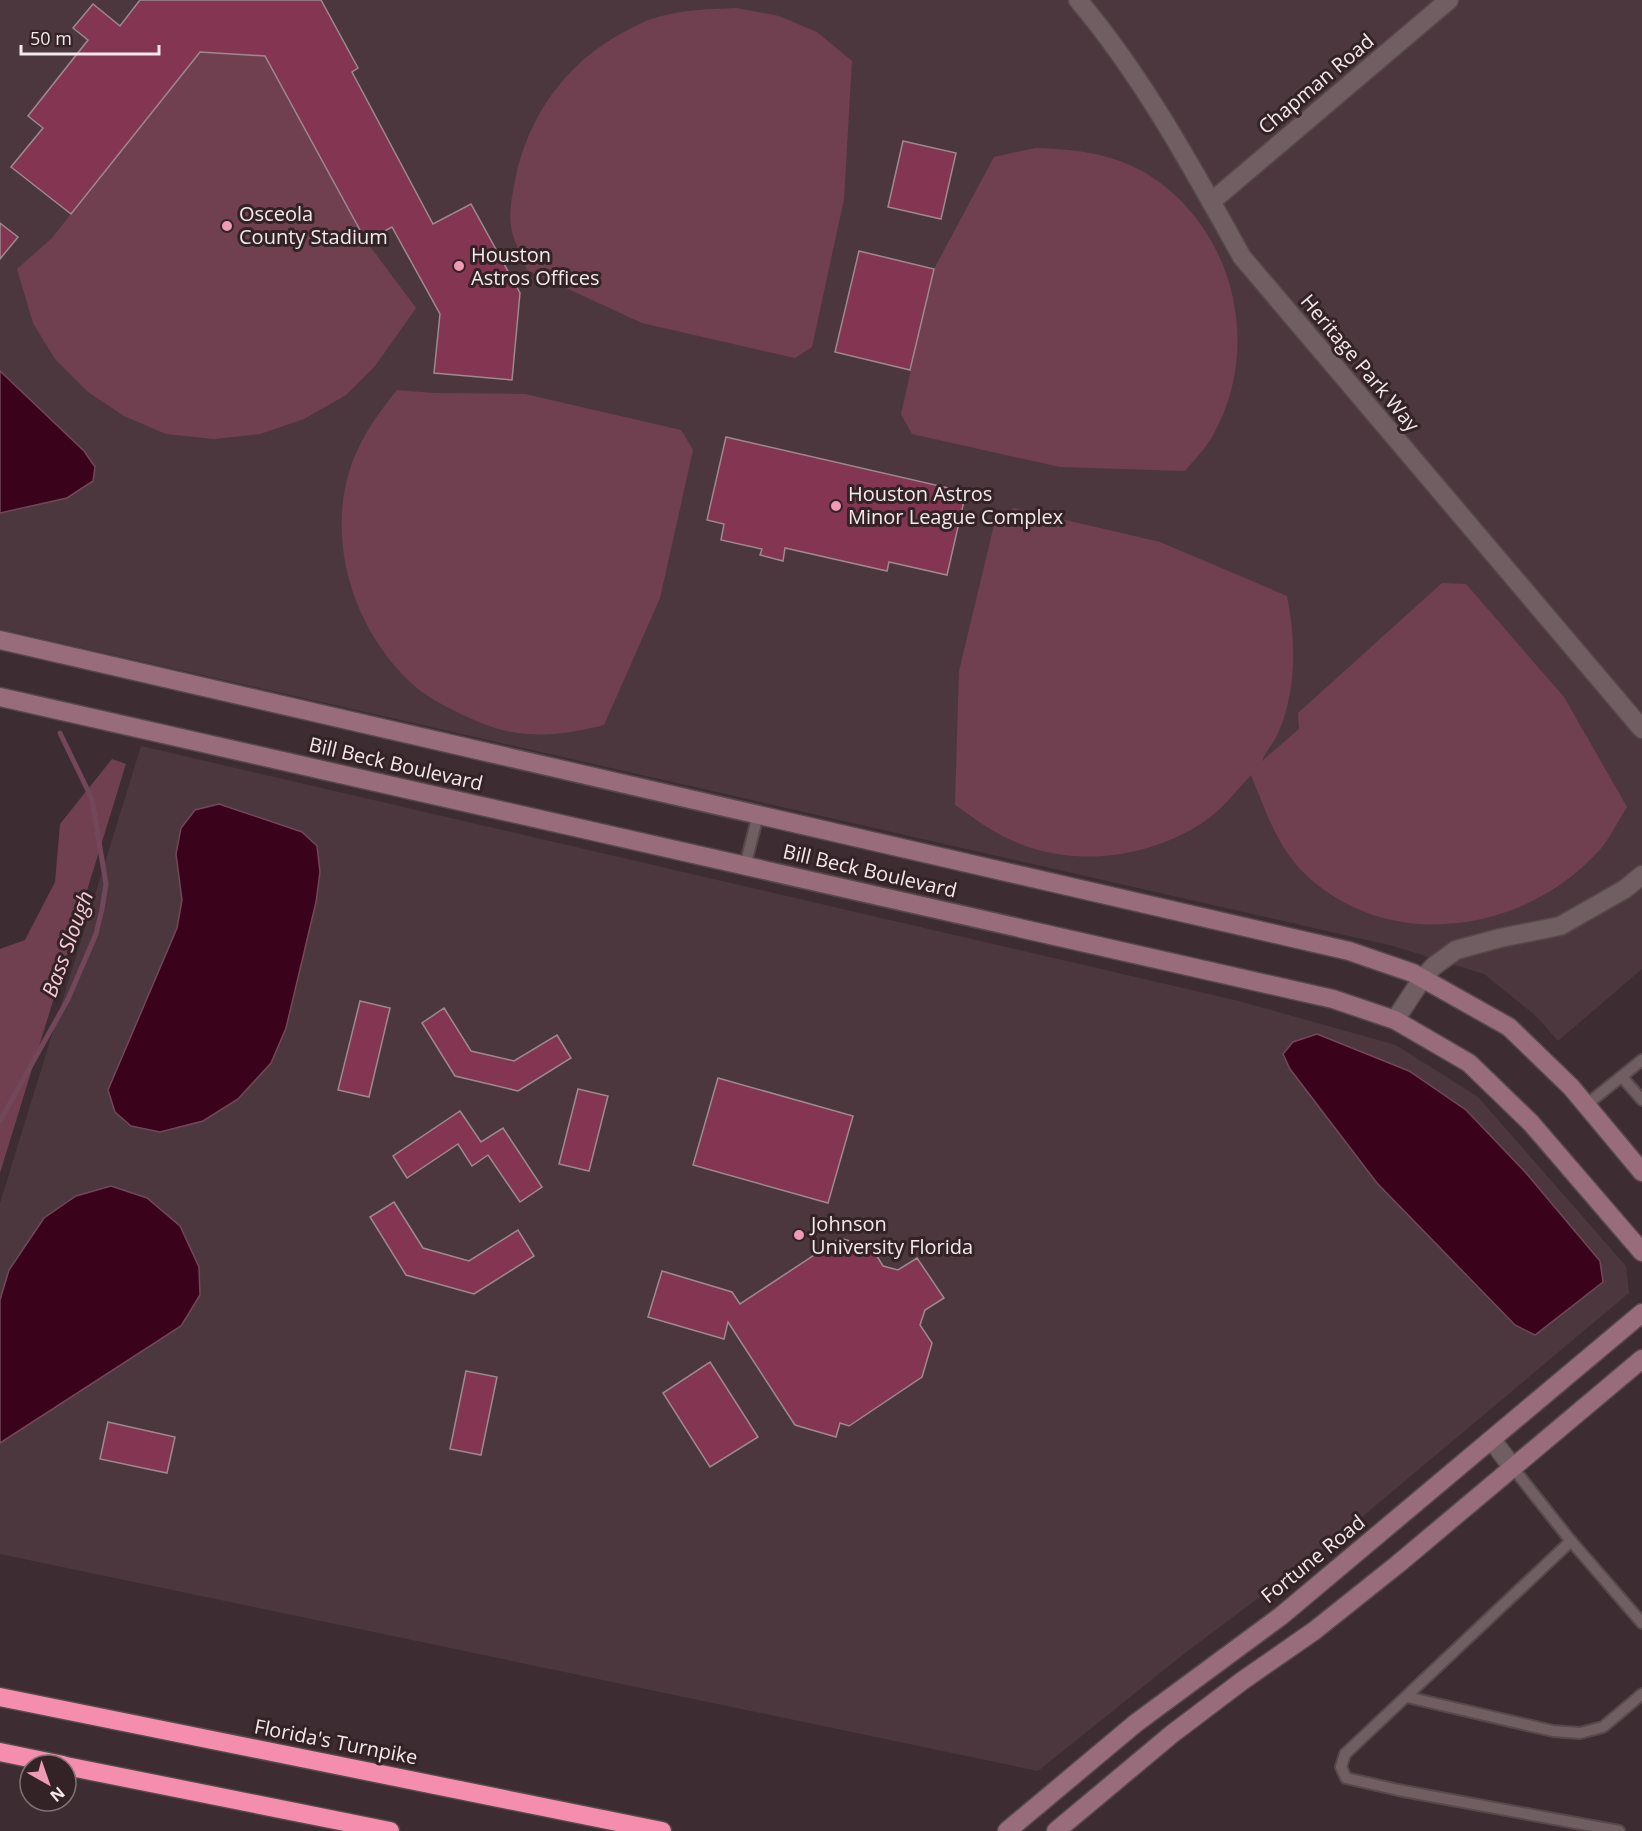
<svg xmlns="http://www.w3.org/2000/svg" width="1642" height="1831" font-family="'Open Sans',sans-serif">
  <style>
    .built { fill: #4d373e }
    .green { fill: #714050 }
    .water { fill: #3a021b; stroke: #724759; stroke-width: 1.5 }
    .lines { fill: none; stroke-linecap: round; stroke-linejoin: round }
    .stream { stroke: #724759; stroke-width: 5 }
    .building { fill: #833552; stroke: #9d898e; stroke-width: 1.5 }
    .lane-casing { stroke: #56484b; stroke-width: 14 }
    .street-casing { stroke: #56484b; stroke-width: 21 }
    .secondary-casing { stroke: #56484b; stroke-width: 21 }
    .highway-casing { stroke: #56484b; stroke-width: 21 }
    .lane { stroke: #705e63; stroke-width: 10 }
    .street { stroke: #705e63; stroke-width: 18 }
    .secondary { stroke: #986c7a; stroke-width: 18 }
    .highway { stroke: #f58dae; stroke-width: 18 }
    .poi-dot { fill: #f09ab5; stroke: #332327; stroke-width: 2 }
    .labels { text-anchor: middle; stroke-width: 6; stroke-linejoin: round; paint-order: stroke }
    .street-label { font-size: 20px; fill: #f3e8eb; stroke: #332327 }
    .poi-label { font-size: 20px; fill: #f3e8eb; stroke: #332327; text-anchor: start }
    .water-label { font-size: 21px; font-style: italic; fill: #facbd8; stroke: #332327 }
  </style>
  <rect width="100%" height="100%" fill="#3d2c31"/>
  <g class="built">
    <polygon points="0,0 1642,0 1642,969 1558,1041 1536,1016 1484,974 1393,946 0,629"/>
    <polygon points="141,746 1239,1001 1396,1045 1478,1097 1626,1266 1629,1293 1325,1548 1185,1653 1038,1771 0,1554 0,1203"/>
  </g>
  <g class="green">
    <polygon points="140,0 321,0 358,68 352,72 366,241 416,308 375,366 346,395 304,419 260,434 214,439 166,434 124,416 88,392 55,359 33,323 17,269 52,238 71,214 11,167 43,128 28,116 88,41 73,28 93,4 120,25"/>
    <path d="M737,8L779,16L817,32L852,61L844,199L812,347L795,358L642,323L527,270C522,256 513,241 511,226C509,212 512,195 515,181C527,117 567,61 626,31C634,27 642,22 651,19C679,10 707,9 737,8Z"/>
    <path d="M1036,148C1073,149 1109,153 1142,171C1233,223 1264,345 1213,435C1206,448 1194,460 1185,471L1060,467L912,434L901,414L934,269L994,157Z"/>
    <path d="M397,390L434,393L525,394L681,430L693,450L660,598L604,725C575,732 550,737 519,733C500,731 480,723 463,715C444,706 425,696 409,681C353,627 325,539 352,463C362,436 379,412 397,390Z"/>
    <path d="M1014,508L1160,542L1287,596C1296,641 1297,690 1278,733C1274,743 1265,752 1262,761L1299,729L1298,713L1442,583L1466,584L1564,697L1627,807C1617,822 1608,843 1594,856C1518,935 1384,953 1302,871C1276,844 1265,809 1251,775C1235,792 1221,811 1202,823C1144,861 1063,869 1001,835C985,827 970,815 955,805L959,671L995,521Z"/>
    <polygon points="112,759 126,764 0,1173 0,949 25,940 55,882 60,824"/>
  </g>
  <g class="water">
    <polygon points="0,371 84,451 95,467 93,481 67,498 0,513"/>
    <polygon points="219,804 302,832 317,846 320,872 316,902 286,1028 271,1063 238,1099 203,1121 160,1132 131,1126 115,1112 108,1090 177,928 182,900 176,854 181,828 195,810"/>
    <polygon points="1317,1034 1409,1071 1466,1110 1526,1173 1600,1261 1603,1282 1535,1335 1515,1325 1377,1183 1290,1069 1283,1054 1293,1042"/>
    <polygon points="111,1186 147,1198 180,1226 199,1267 200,1295 181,1326 0,1443 0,1300 9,1270 44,1218 76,1196"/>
  </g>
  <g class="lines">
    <polyline class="stream" points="0,1121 68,999 96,934 102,909 106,884 92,799 60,733"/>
  </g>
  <g class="building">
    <polygon points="140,0 321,0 358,68 352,72 433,224 471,204 520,293 512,380 434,373 440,314 392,227 366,241 265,56 200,52 71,214 11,167 43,128 28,116 88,40 73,28 93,4 120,26"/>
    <polygon points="903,141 956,153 941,219 888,207"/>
    <polygon points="0,223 18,237 0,259"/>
    <polygon points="859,251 934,269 910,370 835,352"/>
    <polygon points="726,437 966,492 947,575 889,562 887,571 785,548 783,561 760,555 762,549 721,540 724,524 707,520"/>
    <polygon points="360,1001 390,1008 369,1097 338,1090"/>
    <polygon points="444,1008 471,1051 514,1061 557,1035 571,1058 518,1091 455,1076 422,1023"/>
    <polygon points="718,1078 853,1116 828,1203 693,1165"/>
    <polygon points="578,1089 608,1096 589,1171 559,1164"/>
    <polygon points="460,1111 481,1142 503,1128 542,1187 520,1202 488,1155 472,1166 458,1144 407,1178 393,1156"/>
    <polygon points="394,1202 423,1248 469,1261 518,1230 534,1256 474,1294 406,1275 370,1217"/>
    <polygon points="840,1238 872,1248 883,1266 898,1270 917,1258 944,1298 925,1310 920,1325 932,1343 922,1377 849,1426 840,1423 836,1437 795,1425 728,1322 724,1339 648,1317 662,1271 732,1292 740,1304"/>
    <polygon points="710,1362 758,1437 710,1467 663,1393"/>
    <polygon points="466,1371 497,1377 481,1455 450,1449"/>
    <polygon points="108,1422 175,1437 167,1473 100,1459"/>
  </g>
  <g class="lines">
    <defs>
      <g id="lane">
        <polyline points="745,866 758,815"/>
        <polyline points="1622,1077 1642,1100"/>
        <polyline points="1586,1105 1642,1060"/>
        <polyline points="1513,1468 1571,1541 1642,1623"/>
        <polyline points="1571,1541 1345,1754 1341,1767 1346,1778 1398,1790 1619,1831"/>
        <polyline points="1407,1697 1553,1731 1580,1733 1603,1727 1642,1694"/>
      </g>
      <g id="street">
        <path d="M1078,0C1143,77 1193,169 1242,257L1642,729"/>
        <polyline points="1211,202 1449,0"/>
        <polyline points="1395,1020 1422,979 1434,966 1456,950 1500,938 1560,926 1625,889 1642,875"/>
        <polyline points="1492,1440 1513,1468"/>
      </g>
      <g id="secondary">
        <polyline points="0,640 1349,951 1413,973 1509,1027 1571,1087 1642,1172"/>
        <polyline points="0,697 1333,999 1395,1020 1469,1063 1531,1123 1642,1252"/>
        <polyline points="1007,1831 1136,1723 1281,1616 1642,1313"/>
        <polyline points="1056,1831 1172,1734 1242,1681 1314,1631 1398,1564 1642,1359"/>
      </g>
      <g id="highway">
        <polyline points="0,1697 662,1831"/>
        <polyline points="0,1752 63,1765"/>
        <polyline points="66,1766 390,1831"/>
      </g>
    </defs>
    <use href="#lane" class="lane-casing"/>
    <use href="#street" class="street-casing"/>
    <use href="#secondary" class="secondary-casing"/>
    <use href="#highway" class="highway-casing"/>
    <use href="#lane" class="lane"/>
    <use href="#street" class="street"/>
    <use href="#secondary" class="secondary"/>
    <use href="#highway" class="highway"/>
  </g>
  <g class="poi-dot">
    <circle cx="227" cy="226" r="6"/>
    <circle cx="459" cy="266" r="6"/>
    <circle cx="836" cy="506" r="6"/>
    <circle cx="799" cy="1235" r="6"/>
  </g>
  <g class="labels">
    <g class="street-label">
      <text transform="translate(1316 84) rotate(-40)" y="7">Chapman Road</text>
      <text transform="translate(1360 363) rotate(50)" y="7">Heritage Park Way</text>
      <text transform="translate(396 764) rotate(13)" y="7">Bill Beck Boulevard</text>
      <text transform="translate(870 871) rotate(13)" y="7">Bill Beck Boulevard</text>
      <text transform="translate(1313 1559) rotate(-39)" y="7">Fortune Road</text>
      <text transform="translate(336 1742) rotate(11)" y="7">Florida's Turnpike</text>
    </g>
    <g class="poi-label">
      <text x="239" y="221">Osceola<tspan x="239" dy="23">County Stadium</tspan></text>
      <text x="471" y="262">Houston<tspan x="471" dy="23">Astros Offices</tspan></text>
      <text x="848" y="501">Houston Astros<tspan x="848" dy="23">Minor League Complex</tspan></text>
      <text x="811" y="1231">Johnson<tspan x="811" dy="23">University Florida</tspan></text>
    </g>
    <g class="water-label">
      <text transform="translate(68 944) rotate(-70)" y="7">Bass Slough</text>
    </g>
  </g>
  <g transform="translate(48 1783) rotate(140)"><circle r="28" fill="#332327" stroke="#807275" stroke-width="1.5"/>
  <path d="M0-4.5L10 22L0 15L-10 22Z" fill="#f09ab5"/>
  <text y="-9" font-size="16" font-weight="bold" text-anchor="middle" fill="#f3e8eb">N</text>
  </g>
  <path d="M21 45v9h138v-9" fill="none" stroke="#f3e8eb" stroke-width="3"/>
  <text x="30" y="45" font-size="18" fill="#f3e8eb" stroke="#332327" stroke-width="4.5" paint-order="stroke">50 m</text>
</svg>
